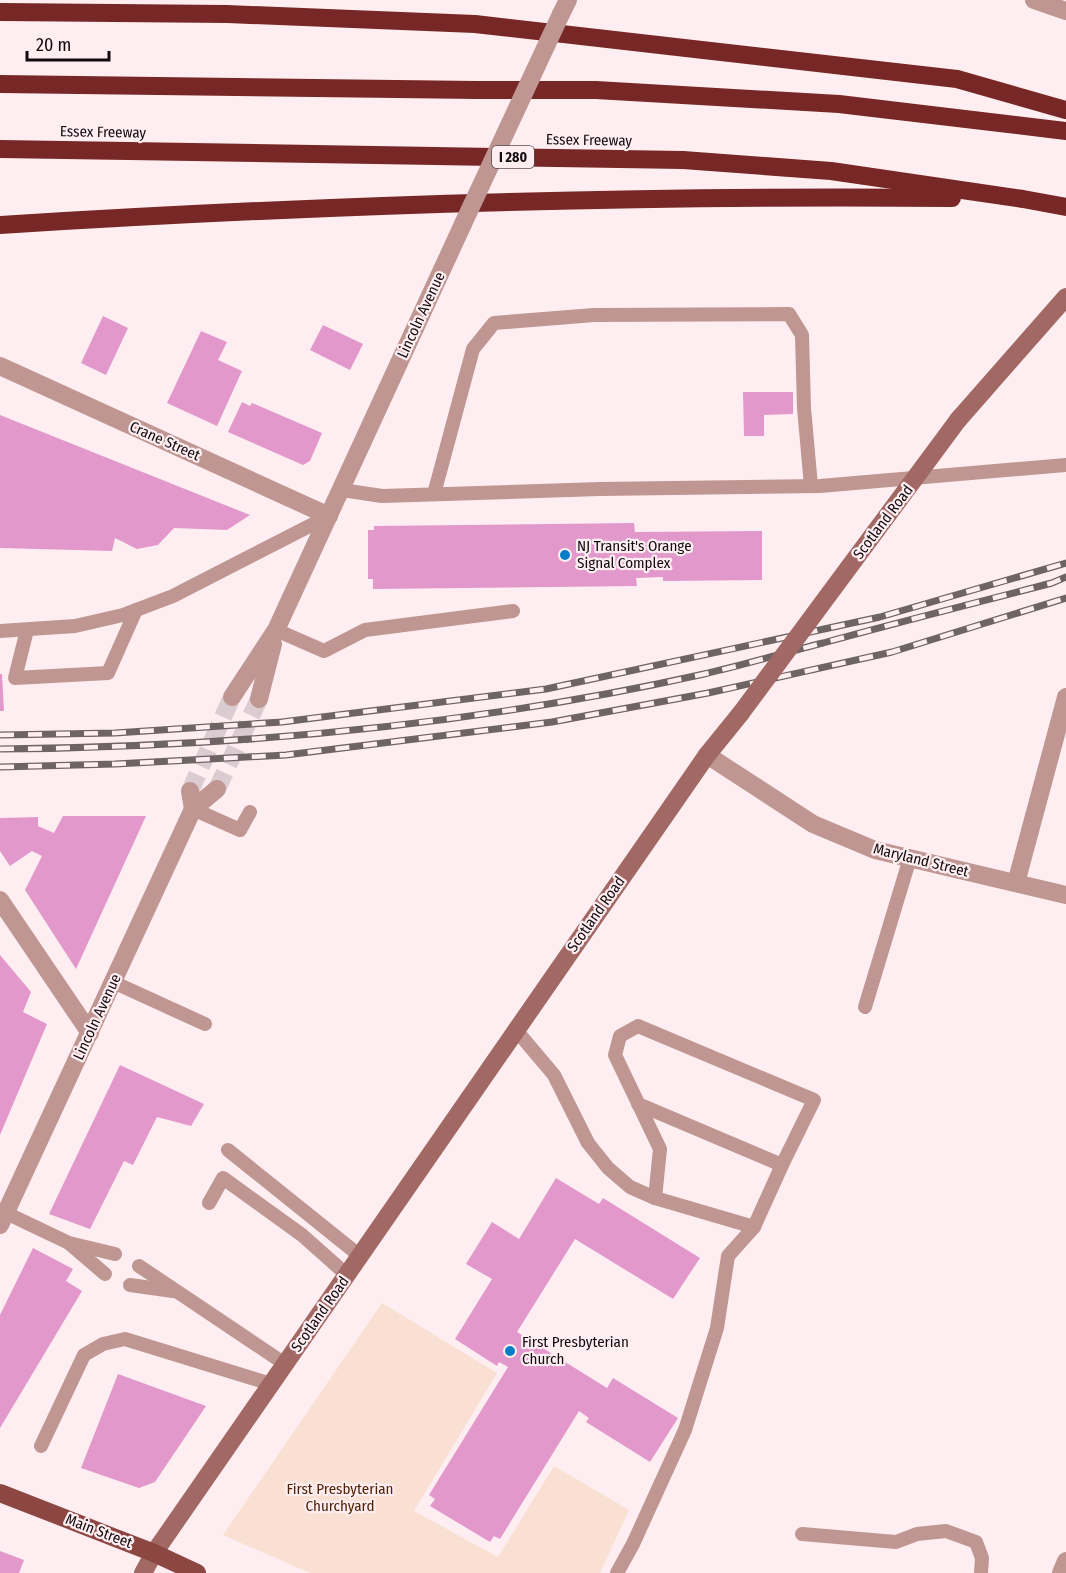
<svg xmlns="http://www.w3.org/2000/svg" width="1066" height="1573" font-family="'Fira Sans Condensed',sans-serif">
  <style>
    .green { fill: #f9e0d3 }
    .building { fill: #e398cc }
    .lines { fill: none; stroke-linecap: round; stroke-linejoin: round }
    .street-tunnel { stroke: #daccd0; stroke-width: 18; stroke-dasharray: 18 9; stroke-linecap: butt }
    .lane { stroke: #bf9691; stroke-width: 14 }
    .street { stroke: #bf9691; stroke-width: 18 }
    .secondary { stroke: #a26863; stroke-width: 18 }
    .primary { stroke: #8c4742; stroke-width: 18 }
    .highway { stroke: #772826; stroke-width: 18 }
    .rail-casing { stroke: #6e6466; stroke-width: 7 }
    .rail { stroke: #feeef2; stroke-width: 4.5; stroke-dasharray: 14; stroke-linecap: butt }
    .street-bridge { stroke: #bf9691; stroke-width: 18 }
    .secondary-bridge { stroke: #a26863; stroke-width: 18 }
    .poi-dot { fill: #057ec7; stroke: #feeef2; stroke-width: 2 }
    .labels { text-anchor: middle; stroke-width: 4.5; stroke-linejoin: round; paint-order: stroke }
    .shield { fill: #feeef2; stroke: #584e51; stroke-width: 1.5 }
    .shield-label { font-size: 14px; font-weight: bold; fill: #110a0c }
    .street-label { font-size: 15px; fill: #110a0c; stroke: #feeef2 }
    .poi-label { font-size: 15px; fill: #110a0c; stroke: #feeef2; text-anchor: start }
    .park-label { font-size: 15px; fill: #522100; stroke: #feeef2 }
  </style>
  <rect width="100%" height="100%" fill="#feeef2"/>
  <polygon class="green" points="382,1303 497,1373 414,1511 498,1557 554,1466 629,1510 600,1573 310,1573 223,1535"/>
  <g class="building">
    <polygon points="103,316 128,328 106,375 81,363"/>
    <polygon points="323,325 363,344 350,370 310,350"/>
    <polygon points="201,331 227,342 218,360 242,371 217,426 167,403"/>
    <polygon points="743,392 793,392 793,414 764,415 764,436 744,436"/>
    <polygon points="242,402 250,406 252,403 322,433 310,461 303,465 228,432"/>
    <polygon points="0,415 250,515 227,530 174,528 158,545 137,549 115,538 112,551 0,548"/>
    <polygon points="634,523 635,532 762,531 762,580 663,581 663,577 636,578 637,586 373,589 373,579 368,579 368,530 374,530 374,526"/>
    <polygon points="0,674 2,674 4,711 0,711"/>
    <polygon points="63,816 146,816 76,969 25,890 42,856 32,851 10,866 0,851 0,818 38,817 38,826 54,833"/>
    <polygon points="0,955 31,992 23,1012 47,1024 0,1135"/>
    <polygon points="120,1065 204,1104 191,1126 157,1117 133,1165 124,1161 90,1229 49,1214"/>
    <polygon points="556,1178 599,1204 603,1198 700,1258 673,1299 575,1239 517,1332 607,1388 613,1378 678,1418 650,1462 586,1422 589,1418 579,1411 500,1539 494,1536 490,1542 430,1506 435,1499 429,1495 508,1367 499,1362 497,1366 455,1339 492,1279 466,1264 492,1222 519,1239"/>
    <polygon points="33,1248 73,1269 66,1281 82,1291 0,1428 0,1315"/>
    <polygon points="118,1374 206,1406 155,1482 139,1488 81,1468"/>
    <polygon points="0,1551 24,1560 19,1573 0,1573"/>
  </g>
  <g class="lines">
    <g class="street-tunnel">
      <polyline points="217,789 259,699"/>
      <polyline points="190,791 232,697"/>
    </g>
    <g class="lane">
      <polyline points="342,490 382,496 600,489 820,486 1066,465"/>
      <polyline points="434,494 473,349 494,323 594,315 789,314 802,335 804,408 811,486"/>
      <polyline points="27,630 15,678 108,673 136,610"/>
      <polyline points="276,630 324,651 365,630 513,611"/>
      <polyline points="0,631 75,626 123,615 173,596 329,516"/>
      <polyline points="193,809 240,830 250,812"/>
      <polyline points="113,982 205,1024"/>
      <polyline points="865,1007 910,858"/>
      <polyline points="516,1030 554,1075 588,1143 608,1168 630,1187 655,1198 754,1227 728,1256 717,1328 685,1430 633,1544 617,1573"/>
      <polyline points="638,1104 782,1165 814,1100 638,1026 620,1036 615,1055 660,1149 655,1198"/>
      <polyline points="228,1150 360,1256"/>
      <polyline points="209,1203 223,1178 302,1235 347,1275"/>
      <polyline points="6,1213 69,1243 115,1254"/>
      <polyline points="754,1227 782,1165"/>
      <polyline points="70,1244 105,1274"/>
      <polyline points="139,1266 285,1364"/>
      <polyline points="130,1285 173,1291"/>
      <polyline points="41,1446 84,1355 103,1344 125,1339 271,1384"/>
      <polyline points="802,1534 896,1542 917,1534 946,1531 976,1542 982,1558 981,1573"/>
    </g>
    <g class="street">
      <polyline points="1034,0 1066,11"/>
      <polyline points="561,14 568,0"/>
      <polyline points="0,366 329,516"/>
      <polyline points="232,697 276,630 463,224"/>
      <polyline points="259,699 273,644"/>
      <polyline points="707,755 813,824 875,850 1066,895"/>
      <polyline points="190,791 193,809"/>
      <polyline points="1016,883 1066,697"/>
      <polyline points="0,900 90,1033"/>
      <polyline points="0,1225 193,809 217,789"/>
      <polyline points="1061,1573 1066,1561"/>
    </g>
    <g class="secondary">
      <polyline points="958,420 1066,297"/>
      <polyline points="143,1573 154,1553 707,755 741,713"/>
    </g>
    <polyline class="primary" points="0,1493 154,1553 197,1573"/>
    <g class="highway">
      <polyline points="0,12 227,14 475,24 957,79 1066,110"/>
      <polyline points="0,84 477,90 596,90 839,104 1066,131"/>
      <polyline points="0,149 683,160 831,171 1023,199 1066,207"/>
      <path d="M0,225C317,205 634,195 952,198"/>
    </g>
    <defs>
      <g id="rail">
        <polyline points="0,735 115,733 282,722 546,689 880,617 1066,563"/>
        <path d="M0,749C234,747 475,725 704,674C744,665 783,653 823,643C899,622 975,603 1052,583L1066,577"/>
        <polyline points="0,767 115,764 286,755 552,722 708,693 892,652 1066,598"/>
      </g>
    </defs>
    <use href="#rail" class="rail-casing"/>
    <use href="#rail" class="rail"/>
    <polyline class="street-bridge" points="463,224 561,14"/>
    <polyline class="secondary-bridge" points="741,713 958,420"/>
  </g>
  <g class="poi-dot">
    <circle cx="565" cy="555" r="6"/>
    <circle cx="510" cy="1351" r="6"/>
  </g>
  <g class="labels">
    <rect class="shield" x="492" y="146" width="42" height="22" rx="4.5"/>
    <g class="shield-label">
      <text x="513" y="162">I 280</text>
    </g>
    <g class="street-label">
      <text transform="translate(103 132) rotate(1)" y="5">Essex Freeway</text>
      <text transform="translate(589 140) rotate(1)" y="5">Essex Freeway</text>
      <text transform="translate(421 315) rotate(-65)" y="5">Lincoln Avenue</text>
      <text transform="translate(165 441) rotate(24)" y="5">Crane Street</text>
      <text transform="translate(883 522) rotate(-53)" y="5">Scotland Road</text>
      <text transform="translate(921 860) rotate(14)" y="5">Maryland Street</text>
      <text transform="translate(596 914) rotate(-55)" y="5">Scotland Road</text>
      <text transform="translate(97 1017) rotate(-65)" y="5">Lincoln Avenue</text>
      <text transform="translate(320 1314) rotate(-55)" y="5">Scotland Road</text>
      <text transform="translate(99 1531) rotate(21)" y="5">Main Street</text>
    </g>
    <g class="poi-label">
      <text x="577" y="551">NJ Transit's Orange<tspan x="577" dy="17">Signal Complex</tspan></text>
      <text x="522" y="1347">First Presbyterian<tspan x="522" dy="17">Church</tspan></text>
    </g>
    <g class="park-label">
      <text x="340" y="1494">First Presbyterian<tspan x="340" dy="17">Churchyard</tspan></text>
    </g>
  </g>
  <path d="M27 51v9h82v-9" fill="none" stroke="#110a0c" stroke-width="3"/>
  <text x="36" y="51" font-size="18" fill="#110a0c" stroke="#feeef2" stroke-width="4.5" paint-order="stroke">20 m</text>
</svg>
